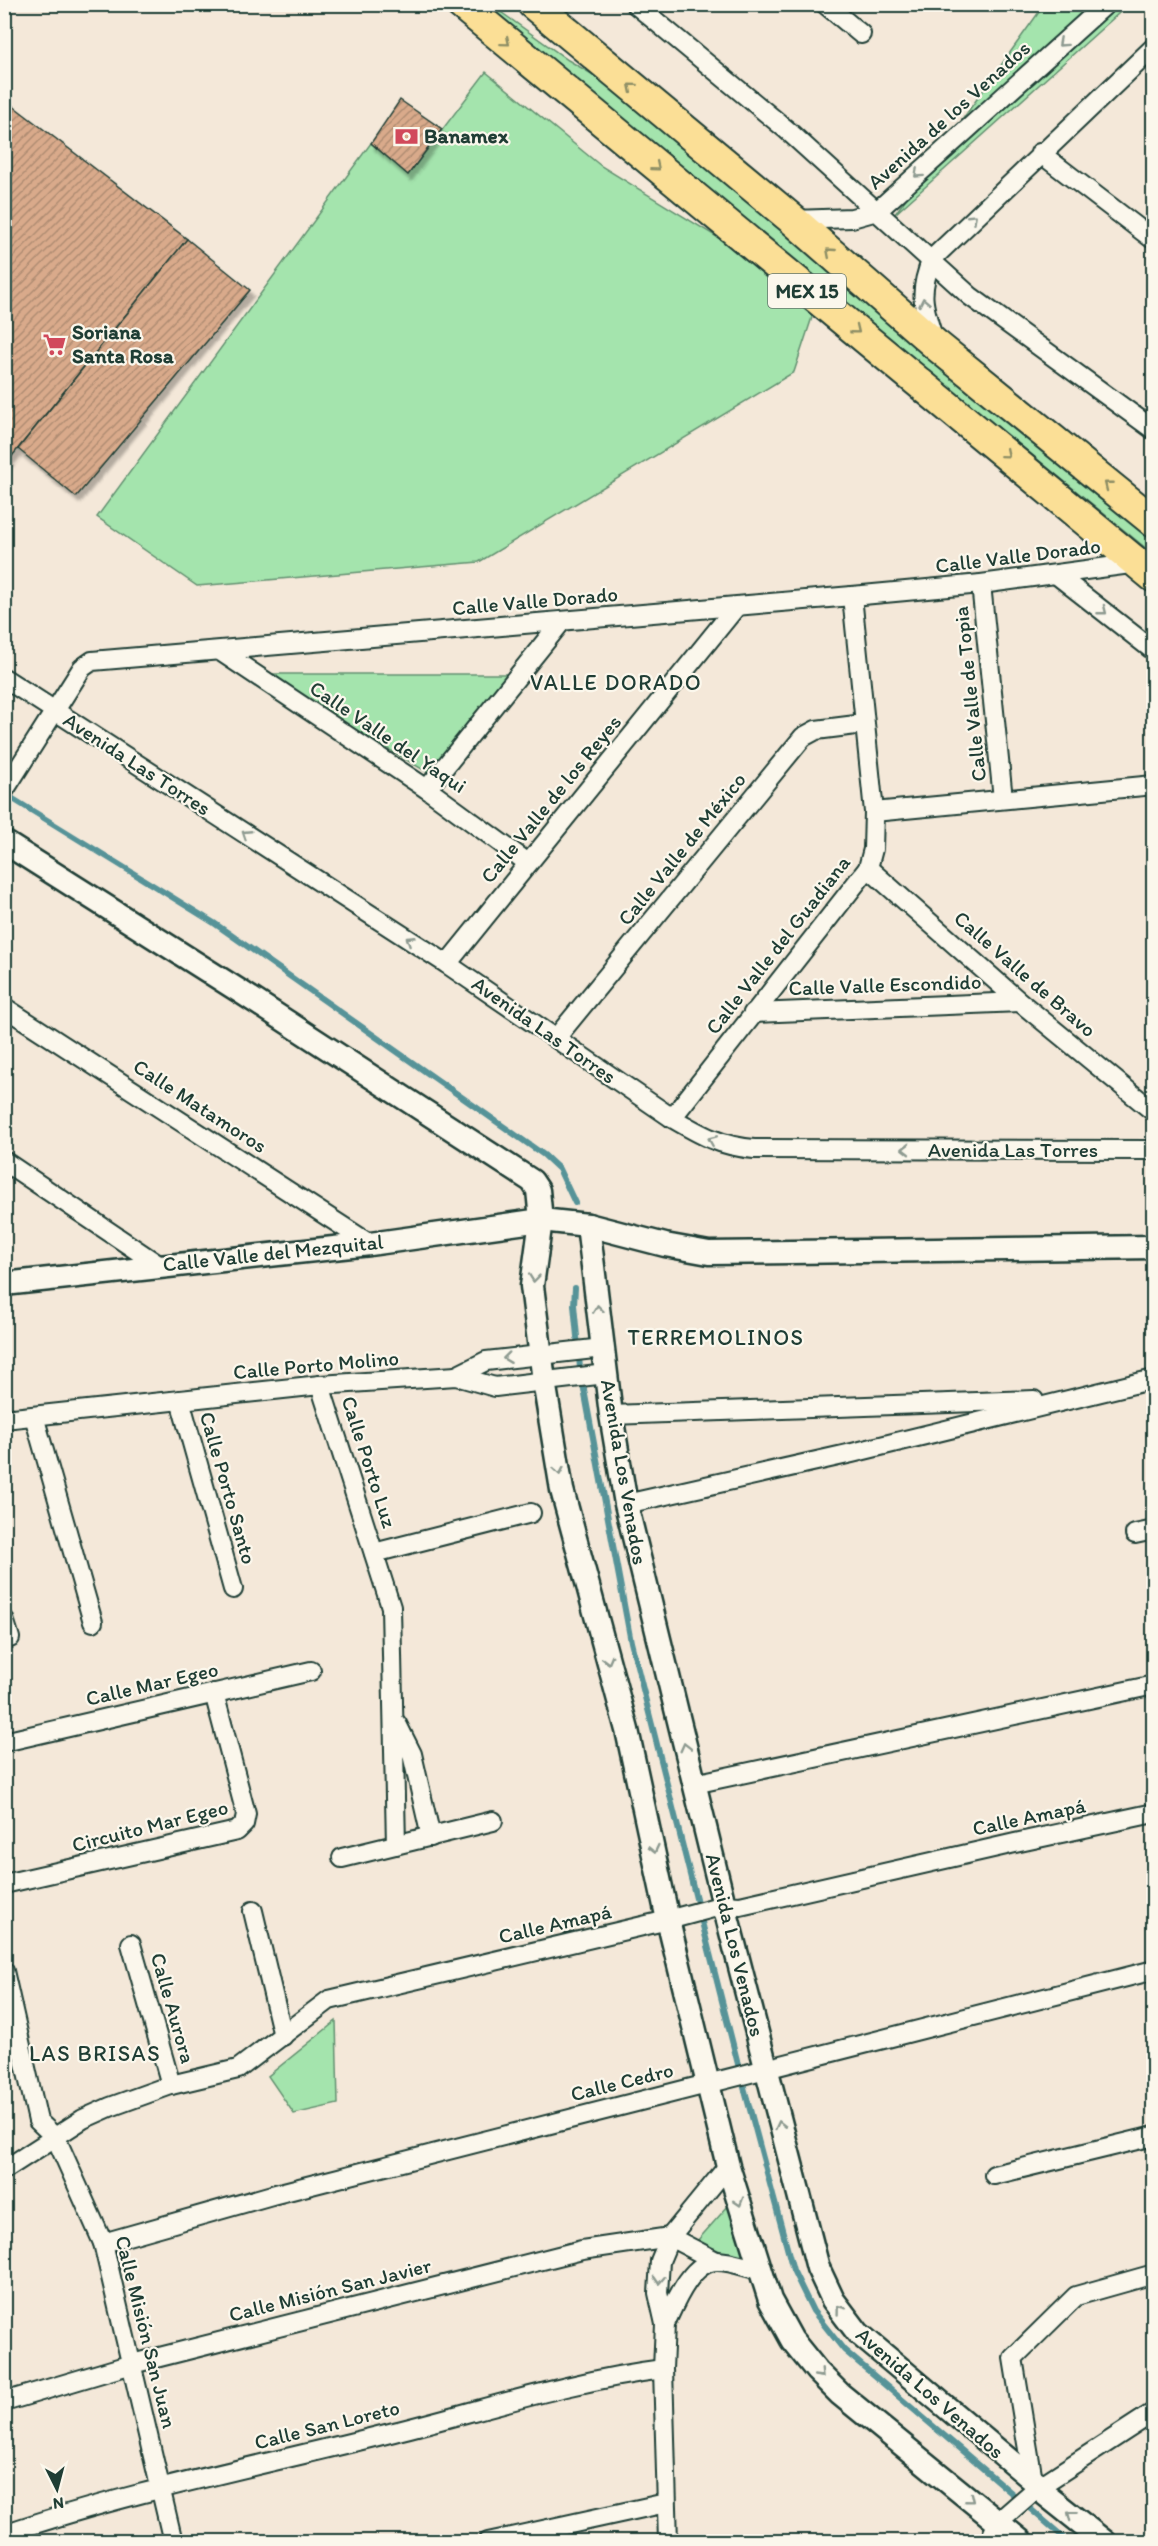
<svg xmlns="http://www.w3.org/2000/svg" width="1158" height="2546" font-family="Itim,sans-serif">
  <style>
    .green { fill: #a4e4ad; stroke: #629070; stroke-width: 1.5 }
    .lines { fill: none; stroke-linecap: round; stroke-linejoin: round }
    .stream { stroke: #579398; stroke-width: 6 }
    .building { fill: url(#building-hatch); stroke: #1f3d34; stroke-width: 1.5; filter: url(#shadow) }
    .minor-casing { stroke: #1f3d34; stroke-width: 22 }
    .tertiary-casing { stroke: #1f3d34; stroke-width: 27 }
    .trunk-casing { stroke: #1f3d34; stroke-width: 34 }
    .minor { stroke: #fbf7ec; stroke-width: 18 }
    .tertiary { stroke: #fbf7ec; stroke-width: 22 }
    .trunk { stroke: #fbdf96; stroke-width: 30 }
    .oneway { stroke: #8d8e65 }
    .oneway2 { stroke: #8d9a90 }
    .labels { text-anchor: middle; stroke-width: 4.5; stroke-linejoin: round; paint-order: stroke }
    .shield { fill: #fbf7ec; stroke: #61756b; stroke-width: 1.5 }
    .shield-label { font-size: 20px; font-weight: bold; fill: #1f3d34 }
    .street-label { font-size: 21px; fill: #1f3d34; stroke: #fbf7ec }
    .poi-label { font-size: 21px; font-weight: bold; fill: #1f3d34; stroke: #fbf7ec; text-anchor: start }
    .neighbourhood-label { font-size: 22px; letter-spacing: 1.5px; fill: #1f3d34; stroke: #fbf7ec }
  </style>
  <defs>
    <pattern id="building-hatch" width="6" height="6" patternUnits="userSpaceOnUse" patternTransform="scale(1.5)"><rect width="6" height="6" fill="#d9aa8b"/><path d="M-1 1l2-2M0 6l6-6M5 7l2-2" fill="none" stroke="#af8c72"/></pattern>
    <filter id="shadow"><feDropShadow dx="3.5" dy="6" stdDeviation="1.5" flood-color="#0004"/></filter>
  </defs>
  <rect width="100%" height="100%" fill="#f4e8d9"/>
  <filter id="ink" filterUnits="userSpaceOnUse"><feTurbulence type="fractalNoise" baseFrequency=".0167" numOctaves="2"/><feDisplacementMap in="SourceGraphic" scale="12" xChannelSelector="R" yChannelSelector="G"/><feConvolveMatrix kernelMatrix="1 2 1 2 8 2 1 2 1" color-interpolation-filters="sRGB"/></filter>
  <g filter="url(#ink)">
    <g class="green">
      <polygon points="483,5 491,5 568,60 631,97 1153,530 1153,554"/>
      <polygon points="1044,5 1128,5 895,214"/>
      <polygon points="486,72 601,166 818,299 794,372 479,562 197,586 97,517 371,143 408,175"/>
      <polygon points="260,674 510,674 439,779"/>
      <polygon points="336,2021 338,2104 294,2114 268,2076"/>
      <polygon points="737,2196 755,2259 734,2257 697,2241"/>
    </g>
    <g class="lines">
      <g class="stream">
        <polyline points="5,794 214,923 544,1155 559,1169 575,1203"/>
        <polyline points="575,1288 574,1305 580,1368 631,1642 741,2076 793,2270 813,2311 844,2350 1069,2542"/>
      </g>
    </g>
    <g class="building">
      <polygon points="4,99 187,239 4,466"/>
      <polygon points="400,100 442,129 408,175 371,143"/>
      <polygon points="187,239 250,290 76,497 18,449"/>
    </g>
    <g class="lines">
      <defs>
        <g id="minor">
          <polyline points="635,4 787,130 970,296 1154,430"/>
          <polyline points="825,4 861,34"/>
          <polyline points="1040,153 1154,240"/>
          <polyline points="793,220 852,218 877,211 1106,4"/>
          <path d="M934,340C923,306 918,293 932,259L1154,47"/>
          <polyline points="1057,575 1154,651"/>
          <polyline points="981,584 1003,799"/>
          <polyline points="852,596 874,812"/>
          <polyline points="220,651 427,789 528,863"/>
          <path d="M4,678L447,964L672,1118C701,1135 720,1146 754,1149L1154,1150"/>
          <polyline points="427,789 562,621"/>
          <polyline points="4,791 82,668 92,661 852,596 981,584 1138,563"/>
          <polyline points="868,868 1020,1002 1154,1112"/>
          <polyline points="447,964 736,607"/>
          <polyline points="4,1007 370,1244"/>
          <polyline points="753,1013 1020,1002"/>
          <polyline points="556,1038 803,737 816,730 864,724"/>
          <polyline points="672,1118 868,868 873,849 874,812 1154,785"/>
          <polyline points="4,1161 160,1266"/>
          <polyline points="456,1376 486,1361 603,1348"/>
          <polyline points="320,1385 391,1607 396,1845"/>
          <polyline points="180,1400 233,1589"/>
          <polyline points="611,1415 1034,1400"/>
          <polyline points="34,1416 93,1622"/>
          <polyline points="4,1419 320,1385 456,1376 495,1387 606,1374"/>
          <polyline points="626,1504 852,1453 1154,1379"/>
          <polyline points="1135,1534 1154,1530"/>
          <polyline points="374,1553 531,1513"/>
          <polyline points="4,1619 10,1638"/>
          <polyline points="397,1724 412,1754 431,1837"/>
          <polyline points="4,1742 311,1671"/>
          <polyline points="694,1784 1154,1685"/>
          <polyline points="342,1858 493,1821"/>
          <polyline points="4,1884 237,1831 244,1824 246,1814 214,1693"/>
          <polyline points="253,1911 283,2036"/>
          <polyline points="131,1944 171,2085"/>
          <polyline points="4,1971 38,2121 56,2138 103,2243 173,2542"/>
          <polyline points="4,2170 83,2119 110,2107 171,2085 238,2069 329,2000 668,1920 724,1905 740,1906 1015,1843 1154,1813"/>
          <polyline points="994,2175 1154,2136"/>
          <polyline points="670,2237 716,2261"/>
          <polyline points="103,2243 272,2195 1154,1970"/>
          <path d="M665,2324C674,2305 691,2261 717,2261C730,2261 746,2267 759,2270"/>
          <polyline points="4,2402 132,2364 582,2250 670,2237"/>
          <polyline points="1033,2480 1013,2358 1076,2296 1154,2274"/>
          <path d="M4,2534C131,2491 264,2465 394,2432C482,2410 574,2380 663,2369"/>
          <polyline points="488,2542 666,2503"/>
          <polyline points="668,2542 663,2369 665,2324 658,2293 660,2261 670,2237 728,2166"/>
          <polyline points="989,2542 998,2522 1037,2488 1154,2412"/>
        </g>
        <g id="tertiary">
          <polyline points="4,842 241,992 532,1181 538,1190 541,1220 532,1286 544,1381 562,1490 627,1730 668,1920 728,2166 770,2300 792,2340 817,2371 840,2394 1022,2542"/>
          <polyline points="588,1225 611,1415 626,1504 724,1905 818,2268 833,2300 858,2333 1033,2480 1037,2488 1105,2542"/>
          <polyline points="4,1284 370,1244 541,1220 588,1225 665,1245 709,1253 1154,1247"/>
        </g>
        <g id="trunk">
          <polyline points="461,4 1154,577"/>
          <polyline points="533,4 793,220 936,345 1154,522"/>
        </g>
      </defs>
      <use href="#minor" class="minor-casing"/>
      <use href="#tertiary" class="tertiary-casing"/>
      <use href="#trunk" class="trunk-casing"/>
      <use href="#minor" class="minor"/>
      <use href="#tertiary" class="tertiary"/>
      <use href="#trunk" class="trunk"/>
    </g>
    <defs><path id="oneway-chevron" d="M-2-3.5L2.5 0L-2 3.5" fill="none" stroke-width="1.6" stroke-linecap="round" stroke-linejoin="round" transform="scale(1.5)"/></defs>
    <g class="oneway">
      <use href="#oneway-chevron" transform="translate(506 42) rotate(40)"/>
      <use href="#oneway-chevron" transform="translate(632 87) rotate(-140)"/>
      <use href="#oneway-chevron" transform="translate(656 167) rotate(40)"/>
      <use href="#oneway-chevron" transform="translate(830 252) rotate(-139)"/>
      <use href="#oneway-chevron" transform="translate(856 330) rotate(39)"/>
      <use href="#oneway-chevron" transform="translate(1006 454) rotate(40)"/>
      <use href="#oneway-chevron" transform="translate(1108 485) rotate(-141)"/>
    </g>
    <g class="oneway2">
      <use href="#oneway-chevron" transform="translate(1062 43) rotate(138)"/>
      <use href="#oneway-chevron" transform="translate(918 174) rotate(138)"/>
      <use href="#oneway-chevron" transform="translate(973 218) rotate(-44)"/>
      <use href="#oneway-chevron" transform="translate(924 302) rotate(-101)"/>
      <use href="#oneway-chevron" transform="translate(1103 611) rotate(38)"/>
      <use href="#oneway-chevron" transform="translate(246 834) rotate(-147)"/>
      <use href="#oneway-chevron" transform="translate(410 940) rotate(-147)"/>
      <use href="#oneway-chevron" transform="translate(712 1140) rotate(-157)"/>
      <use href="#oneway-chevron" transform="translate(906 1149) rotate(-180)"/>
      <use href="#oneway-chevron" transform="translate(534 1278) rotate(96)"/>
      <use href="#oneway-chevron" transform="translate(598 1309) rotate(-97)"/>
      <use href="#oneway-chevron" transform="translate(507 1358) rotate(173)"/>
      <use href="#oneway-chevron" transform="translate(559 1471) rotate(80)"/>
      <use href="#oneway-chevron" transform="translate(608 1660) rotate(75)"/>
      <use href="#oneway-chevron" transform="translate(685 1747) rotate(-104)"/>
      <use href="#oneway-chevron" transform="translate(654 1849) rotate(77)"/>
      <use href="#oneway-chevron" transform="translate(780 2125) rotate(-103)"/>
      <use href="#oneway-chevron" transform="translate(739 2202) rotate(73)"/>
      <use href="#oneway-chevron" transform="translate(659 2280) rotate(93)"/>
      <use href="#oneway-chevron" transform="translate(840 2309) rotate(-127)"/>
      <use href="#oneway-chevron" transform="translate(820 2374) rotate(46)"/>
      <use href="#oneway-chevron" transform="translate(970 2499) rotate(39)"/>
      <use href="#oneway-chevron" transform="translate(1071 2515) rotate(-142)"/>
    </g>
  </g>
  <defs>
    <symbol id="bank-bare" viewBox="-9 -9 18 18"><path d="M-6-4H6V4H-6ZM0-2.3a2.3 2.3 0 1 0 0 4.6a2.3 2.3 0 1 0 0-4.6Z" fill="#d1495b" stroke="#fbf7ec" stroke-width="2.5" paint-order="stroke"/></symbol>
    <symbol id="supermarket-bare" viewBox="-9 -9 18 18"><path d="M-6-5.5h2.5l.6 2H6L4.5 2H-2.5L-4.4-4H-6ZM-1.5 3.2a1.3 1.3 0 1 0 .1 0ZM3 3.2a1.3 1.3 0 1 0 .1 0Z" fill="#d1495b" stroke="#fbf7ec" stroke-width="2.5" paint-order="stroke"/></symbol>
  </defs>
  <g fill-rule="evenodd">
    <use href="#bank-bare" x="390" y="120" width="33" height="33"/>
    <use href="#supermarket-bare" x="38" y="328" width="33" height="33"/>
  </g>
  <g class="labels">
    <rect class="shield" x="768" y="274" width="78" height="34" rx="4.5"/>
    <g class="shield-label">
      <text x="807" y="298">MEX 15</text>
    </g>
    <g class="street-label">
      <text transform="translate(949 115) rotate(-42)" y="7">Avenida de los Venados</text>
      <text transform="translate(1018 556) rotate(-7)" y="7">Calle Valle Dorado</text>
      <text transform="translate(535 601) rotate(-5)" y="7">Calle Valle Dorado</text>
      <text transform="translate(970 694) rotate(-96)" y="7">Calle Valle de Topia</text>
      <text transform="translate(388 737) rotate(34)" y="7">Calle Valle del Yaqui</text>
      <text transform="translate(137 764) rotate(33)" y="7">Avenida Las Torres</text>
      <text transform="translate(551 799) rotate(-51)" y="7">Calle Valle de los Reyes</text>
      <text transform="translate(682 849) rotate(-51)" y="7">Calle Valle de México</text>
      <text transform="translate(778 945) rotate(-52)" y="7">Calle Valle del Guadiana</text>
      <text transform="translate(1025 974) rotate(41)" y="7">Calle Valle de Bravo</text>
      <text transform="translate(885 985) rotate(-2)" y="7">Calle Valle Escondido</text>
      <text transform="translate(544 1030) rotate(35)" y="7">Avenida Las Torres</text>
      <text transform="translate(200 1106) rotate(33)" y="7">Calle Matamoros</text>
      <text x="1013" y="1157">Avenida Las Torres</text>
      <text transform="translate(273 1253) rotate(-6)" y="7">Calle Valle del Mezquital</text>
      <text transform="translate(316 1365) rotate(-5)" y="7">Calle Porto Molino</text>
      <text transform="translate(369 1462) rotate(72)" y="7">Calle Porto Luz</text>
      <text transform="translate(624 1472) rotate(80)" y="7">Avenida Los Venados</text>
      <text transform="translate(228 1488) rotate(74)" y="7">Calle Porto Santo</text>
      <text transform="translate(152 1684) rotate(-13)" y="7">Calle Mar Egeo</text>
      <text transform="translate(1029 1817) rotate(-12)" y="7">Calle Amapá</text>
      <text transform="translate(150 1826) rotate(-14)" y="7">Circuito Mar Egeo</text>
      <text transform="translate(555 1924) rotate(-13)" y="7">Calle Amapá</text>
      <text transform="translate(735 1945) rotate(76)" y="7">Avenida Los Venados</text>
      <text transform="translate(173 2008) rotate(74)" y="7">Calle Aurora</text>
      <text transform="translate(622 2082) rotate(-14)" y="7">Calle Cedro</text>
      <text transform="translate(330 2290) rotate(-14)" y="7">Calle Misión San Javier</text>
      <text transform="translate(146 2332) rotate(76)" y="7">Calle Misión San Juan</text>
      <text transform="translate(930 2393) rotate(41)" y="7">Avenida Los Venados</text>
      <text transform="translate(327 2425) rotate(-14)" y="7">Calle San Loreto</text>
    </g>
    <g class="poi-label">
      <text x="424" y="143">Banamex</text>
      <text x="72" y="339">Soriana<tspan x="72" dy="24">Santa Rosa</tspan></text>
    </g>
    <g class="neighbourhood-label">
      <text x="616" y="690">VALLE DORADO</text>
      <text x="716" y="1345">TERREMOLINOS</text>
      <text x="95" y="2061">LAS BRISAS</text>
    </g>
  </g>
  <rect width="1158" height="2546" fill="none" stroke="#fbf7ec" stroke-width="24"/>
  <rect x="12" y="12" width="1134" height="2522" fill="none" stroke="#1f3d34" stroke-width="2" filter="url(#ink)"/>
  <g transform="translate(57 2489) rotate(174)" stroke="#fbf7ec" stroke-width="4.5" paint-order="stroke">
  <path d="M0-4.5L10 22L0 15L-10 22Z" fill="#1f3d34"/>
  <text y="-9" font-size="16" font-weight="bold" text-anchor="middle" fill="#1f3d34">N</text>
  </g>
</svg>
